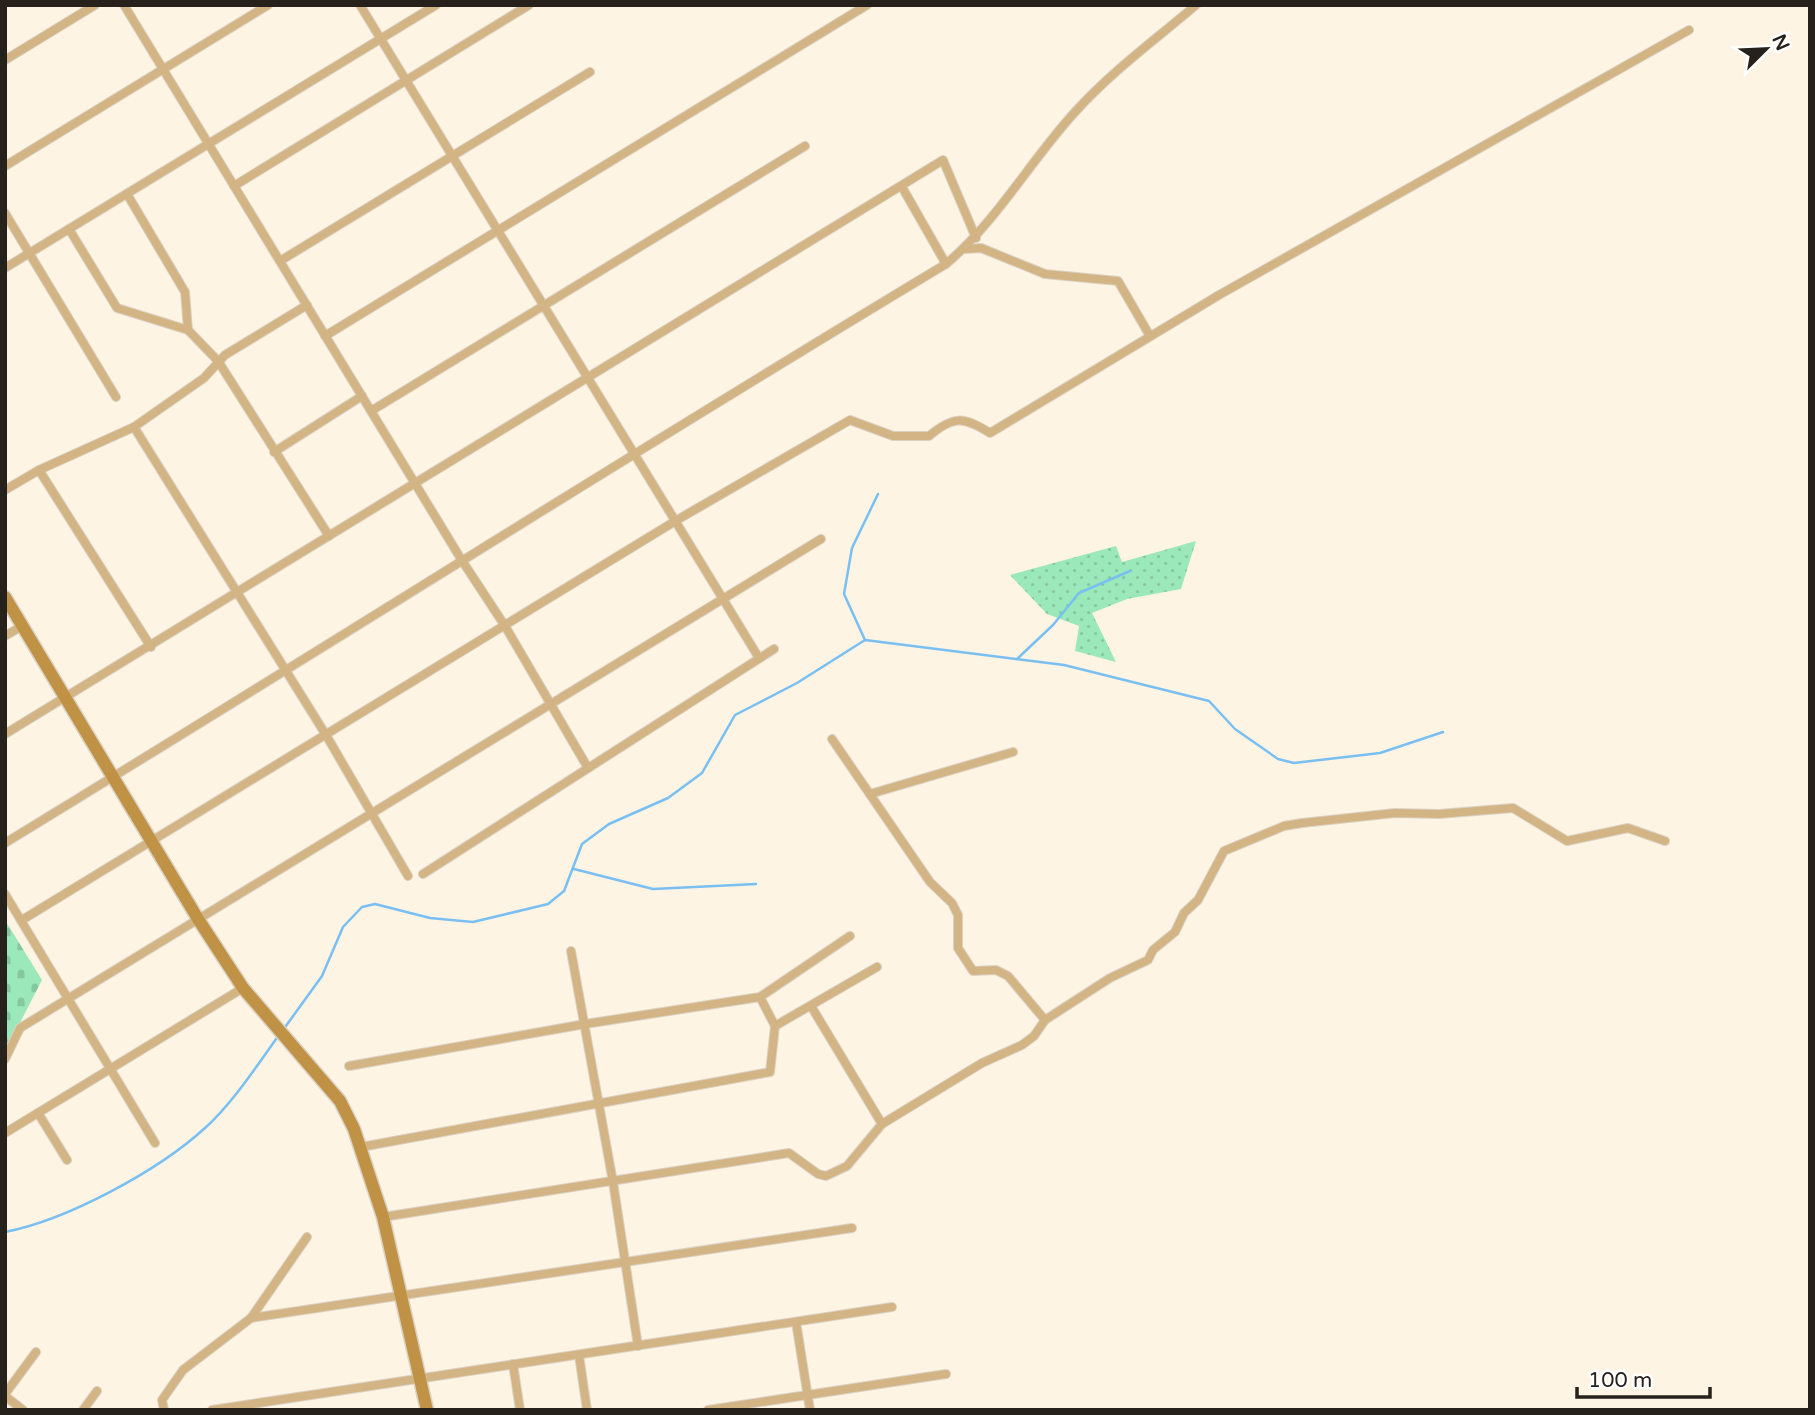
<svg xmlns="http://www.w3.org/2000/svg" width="1815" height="1415" font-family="'Varela Round',sans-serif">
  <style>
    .grass { fill: url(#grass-dots) }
    .cemetery { fill: url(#cemetery-stones) }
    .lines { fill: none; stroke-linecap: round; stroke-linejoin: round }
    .stream { stroke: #79bff1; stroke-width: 2.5 }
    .minor-casing { stroke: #dbd2c4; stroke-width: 10 }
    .secondary-casing { stroke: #dbd2c4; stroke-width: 15 }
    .minor { stroke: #d3b484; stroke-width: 8 }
    .secondary { stroke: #c09245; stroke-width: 12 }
  </style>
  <defs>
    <pattern id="grass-dots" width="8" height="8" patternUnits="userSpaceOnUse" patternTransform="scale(1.75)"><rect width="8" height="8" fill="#9be8bb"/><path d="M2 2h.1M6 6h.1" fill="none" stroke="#85c7a0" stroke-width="1.8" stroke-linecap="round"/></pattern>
    <pattern id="cemetery-stones" width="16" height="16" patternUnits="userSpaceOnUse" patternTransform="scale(1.75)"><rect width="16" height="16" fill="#9be8bb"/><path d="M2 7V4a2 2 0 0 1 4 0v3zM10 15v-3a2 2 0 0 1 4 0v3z" fill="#85c7a0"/></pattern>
  </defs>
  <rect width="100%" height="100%" fill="#fef4e4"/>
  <polygon class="grass" points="1196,541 1181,589 1127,599 1092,613 1116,662 1075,651 1079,626 1047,614 1010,575 1116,546 1122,562"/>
  <polygon class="cemetery" points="5,920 42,980 5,1052"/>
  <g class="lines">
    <g class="stream">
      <polyline points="865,640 844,594 852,548 878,494"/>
      <polyline points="1017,659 1053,625 1079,593 1130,571"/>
      <polyline points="574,869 653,889 756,884"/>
      <polyline points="283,1030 322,976 343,927 362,907 375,904 430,918 473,922 548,904 564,891 582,844 609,824 668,798 702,773 735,715 797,683 865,640 1064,665 1209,701 1235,729 1278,759 1294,763 1380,753 1443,732"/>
      <path d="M5,1232C67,1220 158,1171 205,1128C232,1104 258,1064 279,1035"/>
    </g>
    <defs>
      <g id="minor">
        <polyline points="124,5 461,559 505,626 588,768"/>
        <polyline points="360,5 759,658"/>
        <polyline points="5,60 95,5"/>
        <polyline points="5,166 268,5"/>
        <polyline points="234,186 529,5"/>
        <polyline points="902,187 946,264"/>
        <polyline points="127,194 185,292 188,330"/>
        <polyline points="5,213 116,397"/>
        <polyline points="69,229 117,308 188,330 218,361 329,536"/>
        <polyline points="964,249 981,248 1045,274 1118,281 1150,336"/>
        <polyline points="280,261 590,72"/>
        <polyline points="5,268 436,5"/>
        <polyline points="325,336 867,5"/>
        <polyline points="371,411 805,146"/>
        <polyline points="134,427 326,735 408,876"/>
        <polyline points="274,452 362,396"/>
        <polyline points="39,470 151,647"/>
        <polyline points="5,490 39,470 134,427 204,378 225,355 307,305"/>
        <polyline points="5,636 22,626"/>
        <polyline points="5,734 943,160 976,238"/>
        <polyline points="832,739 930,882 952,903 958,915 958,948 973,971 996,970 1008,976 1045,1020"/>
        <polyline points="870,794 1013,752"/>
        <path d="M5,843C320,651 631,453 946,264C998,220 1030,161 1075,112C1111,72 1155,40 1196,5"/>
        <polyline points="423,874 774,649"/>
        <polyline points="5,894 155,1143"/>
        <path d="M22,920L677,520L850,420L893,436H929C954,415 964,417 990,433L1219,295L1689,30"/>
        <polyline points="571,951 613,1182 638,1346"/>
        <polyline points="811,1006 882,1124"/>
        <polyline points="775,1026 877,967"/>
        <polyline points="5,1059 20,1028 821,539"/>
        <polyline points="349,1066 585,1024 760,997 850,936"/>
        <polyline points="38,1113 67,1160"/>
        <polyline points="5,1133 243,988"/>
        <polyline points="361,1147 770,1072 775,1026 760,997"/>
        <polyline points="383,1217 789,1153 818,1174 826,1176 847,1166 882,1124 982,1063 1022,1045 1034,1036 1045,1020 1110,978 1148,960 1153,950 1175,932 1184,913 1198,900 1224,851 1284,826 1302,823 1395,813 1439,814 1513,808 1567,841 1628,828 1665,841"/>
        <polyline points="251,1318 852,1228"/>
        <polyline points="796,1322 810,1410"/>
        <polyline points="579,1355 587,1410"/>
        <polyline points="513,1364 520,1410"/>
        <polyline points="5,1394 36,1352"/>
        <polyline points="5,1396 23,1410"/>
        <polyline points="83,1410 97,1391"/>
        <polyline points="164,1410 162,1400 183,1370 251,1318 307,1237"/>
        <polyline points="212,1410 892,1307"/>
        <polyline points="708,1410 946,1374"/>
      </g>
      <polyline id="secondary" points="5,597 198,919 243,988 340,1101 354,1129 383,1217 427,1410"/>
    </defs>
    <use href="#minor" class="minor-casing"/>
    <use href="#secondary" class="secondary-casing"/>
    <use href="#minor" class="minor"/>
    <use href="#secondary" class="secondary"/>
  </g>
  <rect width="1815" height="1415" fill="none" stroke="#26211a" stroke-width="14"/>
  <g transform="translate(1766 49) rotate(66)" stroke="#ffffff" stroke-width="5" paint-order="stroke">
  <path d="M0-5L12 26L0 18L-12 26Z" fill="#26211a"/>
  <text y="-10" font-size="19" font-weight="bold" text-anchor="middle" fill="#26211a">N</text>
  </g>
  <path d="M1577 1387v10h133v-10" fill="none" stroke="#26211a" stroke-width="3.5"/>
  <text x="1588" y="1387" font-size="21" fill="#26211a" stroke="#ffffff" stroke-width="5" paint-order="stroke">100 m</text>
</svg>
